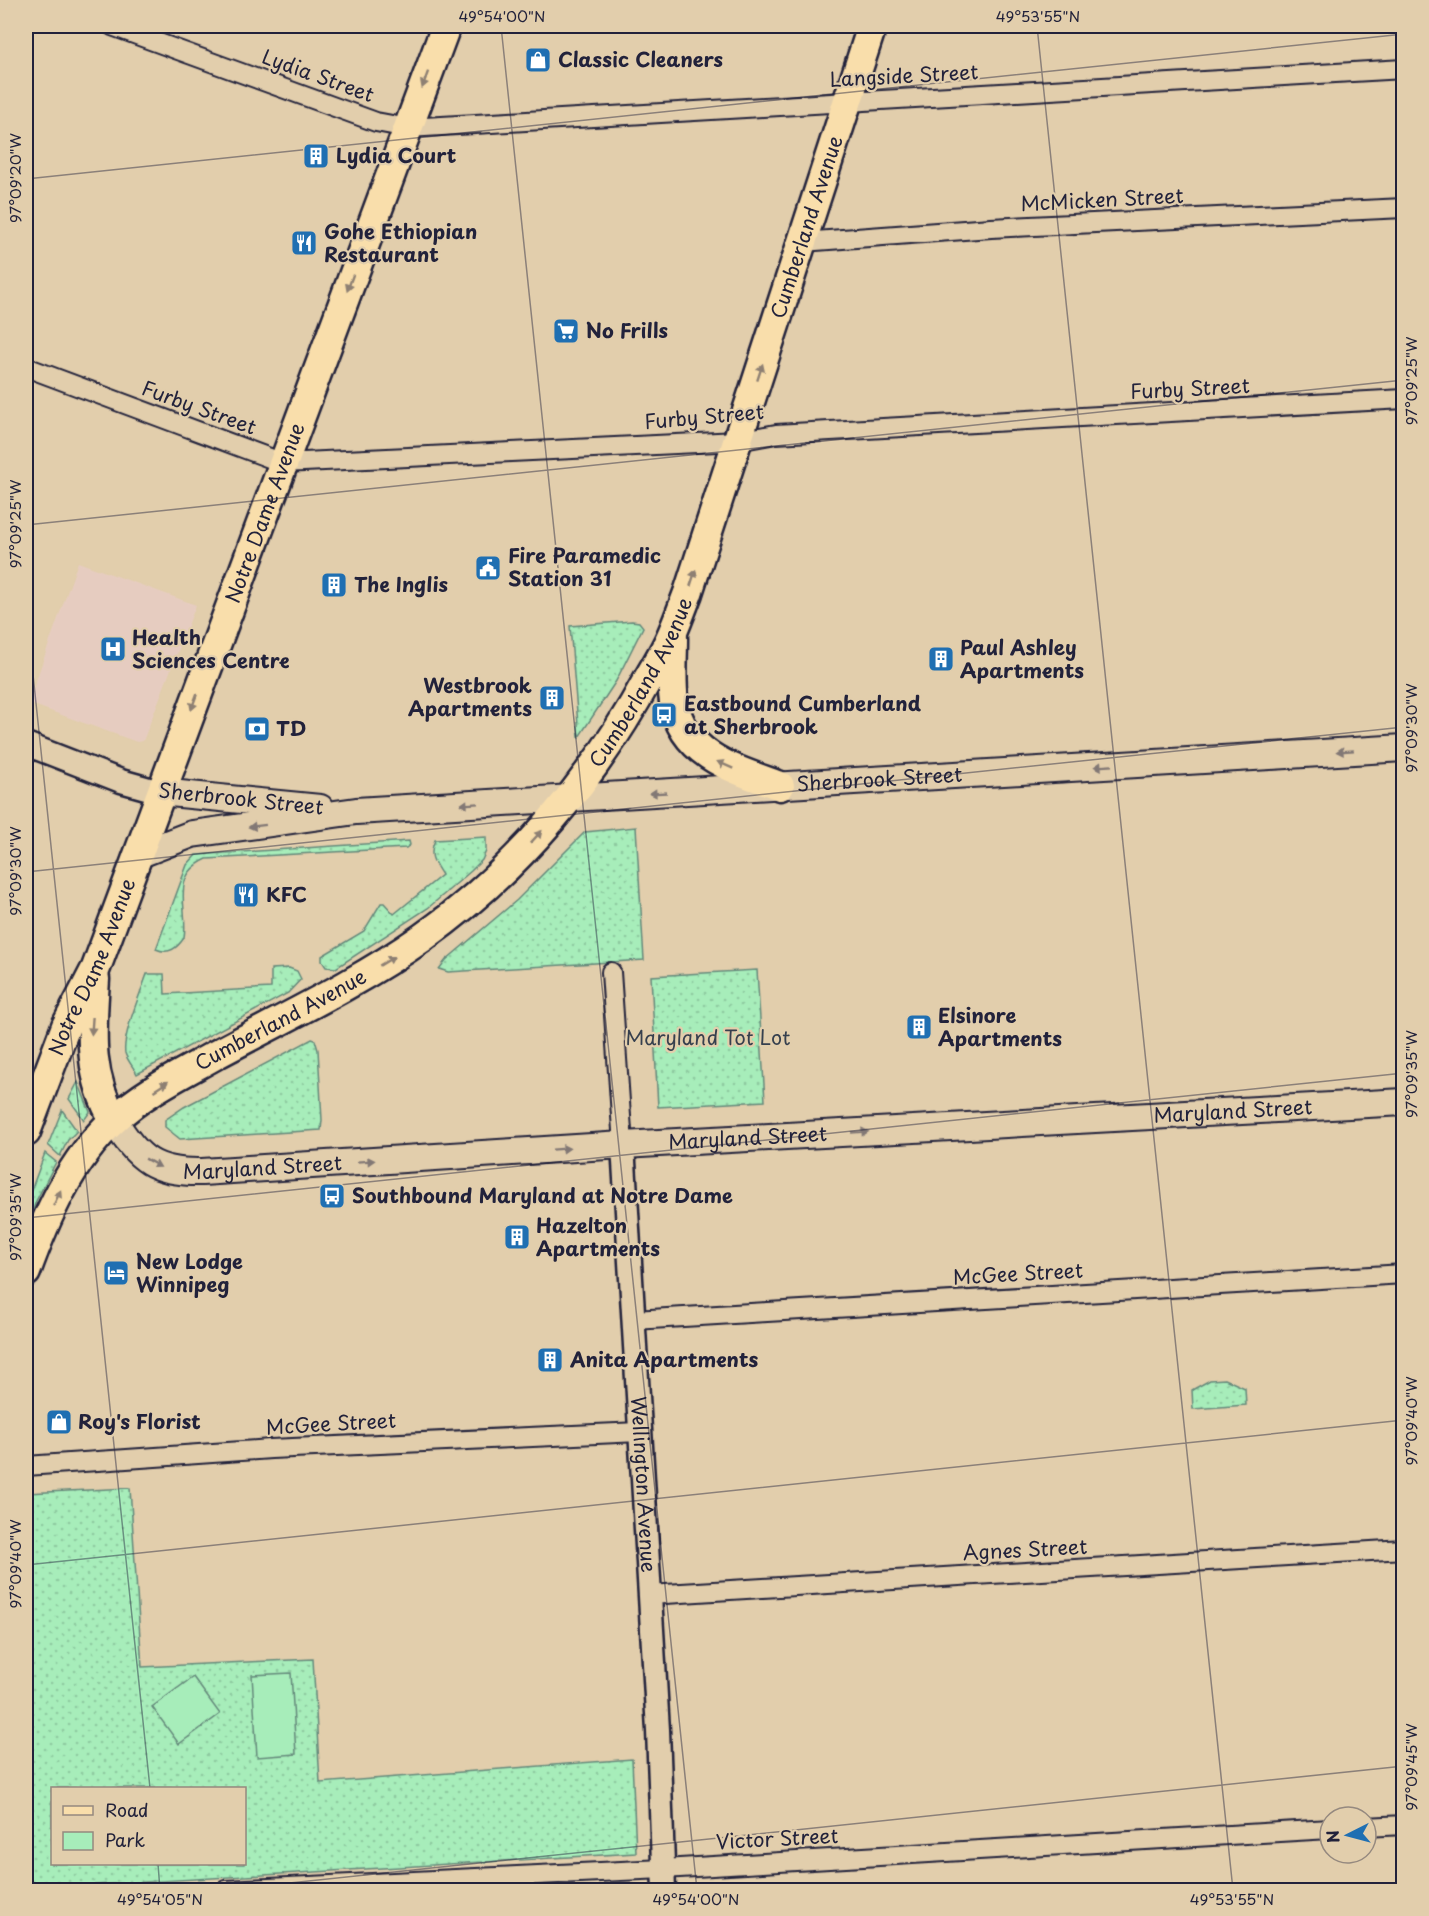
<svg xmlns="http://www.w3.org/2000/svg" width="1429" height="1916" font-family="'Playpen Sans',sans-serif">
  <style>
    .built { fill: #e6ccc0 }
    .green { fill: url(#green-dots); stroke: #64887a; stroke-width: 1.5; fill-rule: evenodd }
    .pitch { fill: #a7edba; stroke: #64887a; stroke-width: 1.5 }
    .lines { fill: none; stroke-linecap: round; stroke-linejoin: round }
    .minor-casing { stroke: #22223b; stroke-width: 22 }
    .tertiary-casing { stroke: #22223b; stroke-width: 27 }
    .secondary-casing { stroke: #22223b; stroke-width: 30 }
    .primary-casing { stroke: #22223b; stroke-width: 33 }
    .minor { stroke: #e2ceac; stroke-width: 18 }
    .tertiary { stroke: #e2ceac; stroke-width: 22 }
    .secondary { stroke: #e2ceac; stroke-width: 26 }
    .primary { stroke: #f9deab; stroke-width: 28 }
    .oneway { fill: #8e8073 }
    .oneway2 { fill: #827874 }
    .ticks { fill: none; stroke: #22223b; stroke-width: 1.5; stroke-opacity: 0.45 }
    .labels { text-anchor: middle; stroke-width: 4.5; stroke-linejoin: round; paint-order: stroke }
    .poi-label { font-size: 20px; font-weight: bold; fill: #22223b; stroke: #e2ceac; text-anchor: start }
    .street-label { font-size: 20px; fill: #22223b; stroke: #e2ceac }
    .park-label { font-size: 20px; fill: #36404e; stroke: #e2ceac }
    .neatline { fill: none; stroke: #22223b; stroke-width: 2 }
    .ticks-label { font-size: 15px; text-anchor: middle; fill: #22223b }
  </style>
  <defs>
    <pattern id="green-dots" width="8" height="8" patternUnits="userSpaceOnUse" patternTransform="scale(1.5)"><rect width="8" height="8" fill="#a7edba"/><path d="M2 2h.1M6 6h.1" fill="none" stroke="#8fcba1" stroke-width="1.8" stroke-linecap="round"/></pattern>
  </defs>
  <rect width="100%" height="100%" fill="#e2ceac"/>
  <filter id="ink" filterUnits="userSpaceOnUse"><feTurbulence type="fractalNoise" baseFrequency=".0167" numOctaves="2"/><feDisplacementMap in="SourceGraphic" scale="12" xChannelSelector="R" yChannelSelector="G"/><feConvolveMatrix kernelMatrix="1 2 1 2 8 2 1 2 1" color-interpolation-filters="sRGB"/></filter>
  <g filter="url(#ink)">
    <polygon class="built" points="78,562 196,605 143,741 137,742 28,703"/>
    <g class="green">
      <polygon points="632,621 639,622 643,627 616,681 579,737 570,626"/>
      <polygon points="636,827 644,960 448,972 439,969 446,960 517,900 585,832"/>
      <path d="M486,837V851L482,860L471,871L428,908L336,968L326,967L322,961V956L364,931L381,903H384L394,914L442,875C434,862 428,856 435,840Z"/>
      <path d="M409,841L410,845L406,848L207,859C169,876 189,907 184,938C177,948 169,955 156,949L187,865L196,855Z"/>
      <path d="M289,968L297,971L301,979L288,993L137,1074C134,1068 127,1060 125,1053C122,1036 141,992 147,974H164L165,994L271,988V969Z"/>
      <polygon points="757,970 765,1101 658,1107 651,976"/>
      <polygon points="312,1039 315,1040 318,1050 322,1120 321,1130 180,1139 165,1127 165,1120 184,1107"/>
      <polygon points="78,1082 90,1112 84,1120 69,1099"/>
      <polygon points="62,1110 77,1131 68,1140 60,1156 48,1145"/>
      <polygon points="45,1153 56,1162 36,1201 26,1228 26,1204"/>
      <polygon points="1225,1379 1245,1388 1246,1405 1193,1409 1192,1390 1210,1380"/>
      <path d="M130,1488L142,1667L313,1659L320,1783L632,1759L636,1853L26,1889V1493ZM52,1788H244V1864H52Z"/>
    </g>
    <g class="pitch">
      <polygon points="291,1673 296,1754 257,1757 252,1675"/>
      <polygon points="193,1677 220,1714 179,1744 152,1707"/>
    </g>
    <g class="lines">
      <defs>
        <g id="minor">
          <polyline points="112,26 376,122 408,128 1404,69"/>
          <polyline points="802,242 991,228 1404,208"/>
          <polyline points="26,367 283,463 738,441 776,434 1404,399"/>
          <polyline points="611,972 623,1145"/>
          <polyline points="634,1320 1404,1274"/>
          <polyline points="26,1466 271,1449 639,1432"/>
          <polyline points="649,1595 1404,1549"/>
          <polyline points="1366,1827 1404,1825"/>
          <polyline points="226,1890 663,1869 1330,1829"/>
        </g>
        <g id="tertiary">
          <polyline points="26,744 121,781 160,792"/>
          <path id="s1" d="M623,1145L658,1730L664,1890"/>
        </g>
        <g id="secondary">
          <polyline points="160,792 320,808"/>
          <path id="s2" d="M138,855L192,834L356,811L1404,748"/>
          <path id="s3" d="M114,1120C138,1160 155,1173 202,1172L623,1145L1404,1102"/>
        </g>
        <g id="primary">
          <path d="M673,638C673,659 671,681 674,702C683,756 736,770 780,786"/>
          <path d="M95,979C92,1031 87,1073 114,1120"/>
          <path id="s4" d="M26,1132L66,1026L96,968L446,26"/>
          <path id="s5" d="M26,1272C46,1217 70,1161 114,1120C144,1092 182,1074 217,1054C286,1017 358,983 422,938C517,871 594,779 649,677C657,663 666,649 672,634C678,620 683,606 688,593L872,26"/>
        </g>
      </defs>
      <use href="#minor" class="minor-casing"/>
      <use href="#tertiary" class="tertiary-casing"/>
      <use href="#secondary" class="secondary-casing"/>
      <use href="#primary" class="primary-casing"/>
      <use href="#minor" class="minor"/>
      <use href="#tertiary" class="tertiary"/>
      <use href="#secondary" class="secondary"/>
      <use href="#primary" class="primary"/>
    </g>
    <defs><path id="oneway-solid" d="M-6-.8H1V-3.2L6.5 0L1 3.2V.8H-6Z" transform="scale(1.5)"/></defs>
    <g class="oneway">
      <use href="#oneway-solid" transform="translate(425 80) rotate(110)"/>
      <use href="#oneway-solid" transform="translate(350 283) rotate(110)"/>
      <use href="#oneway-solid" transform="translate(760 372) rotate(-72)"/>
      <use href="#oneway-solid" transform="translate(693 578) rotate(-72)"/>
      <use href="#oneway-solid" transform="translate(194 702) rotate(110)"/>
      <use href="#oneway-solid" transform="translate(725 765) rotate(-156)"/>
      <use href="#oneway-solid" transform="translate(536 837) rotate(-47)"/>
      <use href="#oneway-solid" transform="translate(387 961) rotate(-31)"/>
      <use href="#oneway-solid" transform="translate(92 1026) rotate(94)"/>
      <use href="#oneway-solid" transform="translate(161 1086) rotate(-33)"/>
      <use href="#oneway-solid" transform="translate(57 1198) rotate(-65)"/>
    </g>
    <g class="oneway2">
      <use href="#oneway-solid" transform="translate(1345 751) rotate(176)"/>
      <use href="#oneway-solid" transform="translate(1103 766) rotate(176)"/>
      <use href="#oneway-solid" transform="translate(658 793) rotate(177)"/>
      <use href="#oneway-solid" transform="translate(469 804) rotate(176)"/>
      <use href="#oneway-solid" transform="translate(257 826) rotate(173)"/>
      <use href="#oneway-solid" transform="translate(860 1132) rotate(-3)"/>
      <use href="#oneway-solid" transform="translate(561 1149) rotate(-4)"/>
      <use href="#oneway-solid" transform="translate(366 1161) rotate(-4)"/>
      <use href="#oneway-solid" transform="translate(153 1163) rotate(29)"/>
    </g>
  </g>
  <path class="ticks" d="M501,26L697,1890M1037,26L1233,1890M26,179L1404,34M26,525L1404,380M26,608L150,1788M26,872L1404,727M26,1218L1404,1073M26,1565L1404,1420M158,1864L160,1890M223,1890L1404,1766"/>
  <defs>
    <symbol id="shop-square" viewBox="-11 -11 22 22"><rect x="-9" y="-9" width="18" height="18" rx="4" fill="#1f6fb2" stroke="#e2ceac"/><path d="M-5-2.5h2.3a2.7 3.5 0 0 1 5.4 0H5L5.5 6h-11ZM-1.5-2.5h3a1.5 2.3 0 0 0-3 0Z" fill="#fff"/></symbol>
    <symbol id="building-square" viewBox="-11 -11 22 22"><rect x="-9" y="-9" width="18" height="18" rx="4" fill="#1f6fb2" stroke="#e2ceac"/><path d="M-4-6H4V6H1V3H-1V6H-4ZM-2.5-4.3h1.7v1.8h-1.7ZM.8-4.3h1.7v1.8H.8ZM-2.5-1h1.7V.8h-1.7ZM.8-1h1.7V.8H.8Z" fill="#fff"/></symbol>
    <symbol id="restaurant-square" viewBox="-11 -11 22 22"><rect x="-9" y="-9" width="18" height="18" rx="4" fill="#1f6fb2" stroke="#e2ceac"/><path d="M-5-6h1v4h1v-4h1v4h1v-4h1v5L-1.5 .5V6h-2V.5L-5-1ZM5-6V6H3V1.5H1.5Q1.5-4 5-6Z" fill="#fff"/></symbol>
    <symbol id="supermarket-square" viewBox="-11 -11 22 22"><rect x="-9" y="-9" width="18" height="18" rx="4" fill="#1f6fb2" stroke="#e2ceac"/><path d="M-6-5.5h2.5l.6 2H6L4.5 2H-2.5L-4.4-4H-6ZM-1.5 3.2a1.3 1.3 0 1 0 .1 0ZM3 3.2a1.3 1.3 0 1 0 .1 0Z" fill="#fff"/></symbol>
    <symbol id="civic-square" viewBox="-11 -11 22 22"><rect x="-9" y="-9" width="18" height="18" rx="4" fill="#1f6fb2" stroke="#e2ceac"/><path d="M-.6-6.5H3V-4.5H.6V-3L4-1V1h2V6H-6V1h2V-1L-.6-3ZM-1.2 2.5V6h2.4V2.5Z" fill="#fff"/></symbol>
    <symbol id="hospital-square" viewBox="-11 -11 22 22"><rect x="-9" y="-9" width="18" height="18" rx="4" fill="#1f6fb2" stroke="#e2ceac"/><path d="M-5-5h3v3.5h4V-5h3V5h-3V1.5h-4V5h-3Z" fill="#fff"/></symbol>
    <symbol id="bus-square" viewBox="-11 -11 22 22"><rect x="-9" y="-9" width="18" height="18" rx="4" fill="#1f6fb2" stroke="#e2ceac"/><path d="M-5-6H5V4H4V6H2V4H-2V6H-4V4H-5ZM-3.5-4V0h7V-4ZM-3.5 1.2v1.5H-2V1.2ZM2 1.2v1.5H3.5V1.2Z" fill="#fff"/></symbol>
    <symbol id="bank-square" viewBox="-11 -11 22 22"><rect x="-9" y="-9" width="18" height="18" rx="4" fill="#1f6fb2" stroke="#e2ceac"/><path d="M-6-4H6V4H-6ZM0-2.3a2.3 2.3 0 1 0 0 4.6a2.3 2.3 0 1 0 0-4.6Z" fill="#fff"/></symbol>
    <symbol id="hotel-square" viewBox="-11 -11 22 22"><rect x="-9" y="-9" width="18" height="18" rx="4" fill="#1f6fb2" stroke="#e2ceac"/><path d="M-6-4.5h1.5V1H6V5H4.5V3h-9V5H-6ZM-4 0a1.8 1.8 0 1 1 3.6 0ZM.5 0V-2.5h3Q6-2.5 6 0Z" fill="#fff"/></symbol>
  </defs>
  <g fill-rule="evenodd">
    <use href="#shop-square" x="523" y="45" width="30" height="30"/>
    <use href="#building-square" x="301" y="141" width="30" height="30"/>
    <use href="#restaurant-square" x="289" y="228" width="30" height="30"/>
    <use href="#supermarket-square" x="551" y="316" width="30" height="30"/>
    <use href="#civic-square" x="473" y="553" width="30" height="30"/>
    <use href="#building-square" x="319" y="570" width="30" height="30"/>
    <use href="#hospital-square" x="98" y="634" width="30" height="30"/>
    <use href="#building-square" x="926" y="644" width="30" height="30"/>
    <use href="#building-square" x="537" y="683" width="30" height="30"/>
    <use href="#bus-square" x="649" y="700" width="30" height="30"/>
    <use href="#bank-square" x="242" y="714" width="30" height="30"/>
    <use href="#restaurant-square" x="231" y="880" width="30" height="30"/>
    <use href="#building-square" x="904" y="1012" width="30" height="30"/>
    <use href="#bus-square" x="317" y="1181" width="30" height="30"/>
    <use href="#building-square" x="502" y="1222" width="30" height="30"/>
    <use href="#hotel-square" x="101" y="1258" width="30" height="30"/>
    <use href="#building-square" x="535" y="1345" width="30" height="30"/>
    <use href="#shop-square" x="44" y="1407" width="30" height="30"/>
  </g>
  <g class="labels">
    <g class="poi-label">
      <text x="558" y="67">Classic Cleaners</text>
      <text x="336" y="163">Lydia Court</text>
      <text x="324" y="239">Gohe Ethiopian<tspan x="324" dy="23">Restaurant</tspan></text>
      <text x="586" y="338">No Frills</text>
      <text x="508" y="563">Fire Paramedic<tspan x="508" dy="23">Station 31</tspan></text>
      <text x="354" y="592">The Inglis</text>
      <text x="132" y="645">Health<tspan x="132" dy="23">Sciences Centre</tspan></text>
      <text x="960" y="655">Paul Ashley<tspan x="960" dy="23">Apartments</tspan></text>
      <text x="532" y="693" text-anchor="end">Westbrook<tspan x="532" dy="23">Apartments</tspan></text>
      <text x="684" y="711">Eastbound Cumberland<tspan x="684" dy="23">at Sherbrook</tspan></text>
      <text x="276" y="736">TD</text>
      <text x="266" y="902">KFC</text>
      <text x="938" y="1023">Elsinore<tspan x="938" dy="23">Apartments</tspan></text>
      <text x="352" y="1203">Southbound Maryland at Notre Dame</text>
      <text x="536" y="1233">Hazelton<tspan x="536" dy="23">Apartments</tspan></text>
      <text x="136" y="1269">New Lodge<tspan x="136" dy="23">Winnipeg</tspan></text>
      <text x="570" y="1367">Anita Apartments</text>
      <text x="78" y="1429">Roy's Florist</text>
    </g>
    <g class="street-label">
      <text transform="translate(318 76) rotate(20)" y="7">Lydia Street</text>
      <text transform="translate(904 76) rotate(-3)" y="7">Langside Street</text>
      <text transform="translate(1102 200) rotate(-3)" y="7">McMicken Street</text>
      <text dy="7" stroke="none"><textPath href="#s5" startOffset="1362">Cumberland Avenue</textPath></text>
      <text transform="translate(1190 389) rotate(-3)" y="7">Furby Street</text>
      <text transform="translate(199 408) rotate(20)" y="7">Furby Street</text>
      <text transform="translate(704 417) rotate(-5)" y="7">Furby Street</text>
      <text dy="7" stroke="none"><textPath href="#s4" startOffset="664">Notre Dame Avenue</textPath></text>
      <text dy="7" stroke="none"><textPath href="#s5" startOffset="876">Cumberland Avenue</textPath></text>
      <text dy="7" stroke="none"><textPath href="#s2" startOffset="748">Sherbrook Street</textPath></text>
      <text transform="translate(241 799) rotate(6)" y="7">Sherbrook Street</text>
      <text dy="7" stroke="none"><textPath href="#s4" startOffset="178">Notre Dame Avenue</textPath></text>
      <text dy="7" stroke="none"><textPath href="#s5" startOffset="372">Cumberland Avenue</textPath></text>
      <text dy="7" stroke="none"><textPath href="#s3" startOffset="1142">Maryland Street</textPath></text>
      <text dy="7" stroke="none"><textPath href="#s3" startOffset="656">Maryland Street</textPath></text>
      <text dy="7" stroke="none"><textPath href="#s3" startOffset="170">Maryland Street</textPath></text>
      <text transform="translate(1018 1274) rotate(-3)" y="7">McGee Street</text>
      <text transform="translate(331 1424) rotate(-3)" y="7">McGee Street</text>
      <text dy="7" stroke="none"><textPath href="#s1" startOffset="340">Wellington Avenue</textPath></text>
      <text transform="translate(1025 1550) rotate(-3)" y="7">Agnes Street</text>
      <text transform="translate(777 1839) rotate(-3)" y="7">Victor Street</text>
    </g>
    <g class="park-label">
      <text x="708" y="1045">Maryland Tot Lot</text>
    </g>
  </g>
  <rect width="1429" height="1916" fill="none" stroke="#e2ceac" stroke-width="66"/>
  <rect x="51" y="1787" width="195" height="78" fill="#e2ceac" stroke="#95897f" stroke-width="1.5"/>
  <rect x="63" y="1806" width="30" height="9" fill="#f9deab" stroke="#95897f" stroke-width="1.5"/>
  <text x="105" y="1817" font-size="18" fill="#22223b">Road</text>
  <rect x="63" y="1832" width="30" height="18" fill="#a7edba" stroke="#95897f" stroke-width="1.5"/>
  <text x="105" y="1847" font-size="18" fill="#22223b">Park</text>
  <g transform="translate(1348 1835) rotate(264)"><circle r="28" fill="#e2ceac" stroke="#95897f" stroke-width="1.5"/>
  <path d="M0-4.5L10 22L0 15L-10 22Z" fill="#1f6fb2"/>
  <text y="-9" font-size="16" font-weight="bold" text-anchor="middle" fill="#22223b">N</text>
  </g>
  <rect x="33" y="33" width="1363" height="1850" class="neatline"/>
  <g class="ticks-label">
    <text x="502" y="22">49°54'00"N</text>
    <text x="1038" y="22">49°53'55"N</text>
    <text transform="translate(16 178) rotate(-90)" y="5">97°09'20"W</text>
    <text transform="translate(1412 381) rotate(-90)" y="5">97°09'25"W</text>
    <text transform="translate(16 524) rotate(-90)" y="5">97°09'25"W</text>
    <text transform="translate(1412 728) rotate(-90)" y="5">97°09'30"W</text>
    <text transform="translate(16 871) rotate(-90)" y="5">97°09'30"W</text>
    <text transform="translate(1412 1074) rotate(-90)" y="5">97°09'35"W</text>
    <text transform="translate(16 1217) rotate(-90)" y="5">97°09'35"W</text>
    <text transform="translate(1412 1421) rotate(-90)" y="5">97°09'40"W</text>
    <text transform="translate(16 1564) rotate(-90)" y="5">97°09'40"W</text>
    <text transform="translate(1412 1767) rotate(-90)" y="5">97°09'45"W</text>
    <text x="160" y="1905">49°54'05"N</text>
    <text x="696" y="1905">49°54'00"N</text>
    <text x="1232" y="1905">49°53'55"N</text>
  </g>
</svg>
